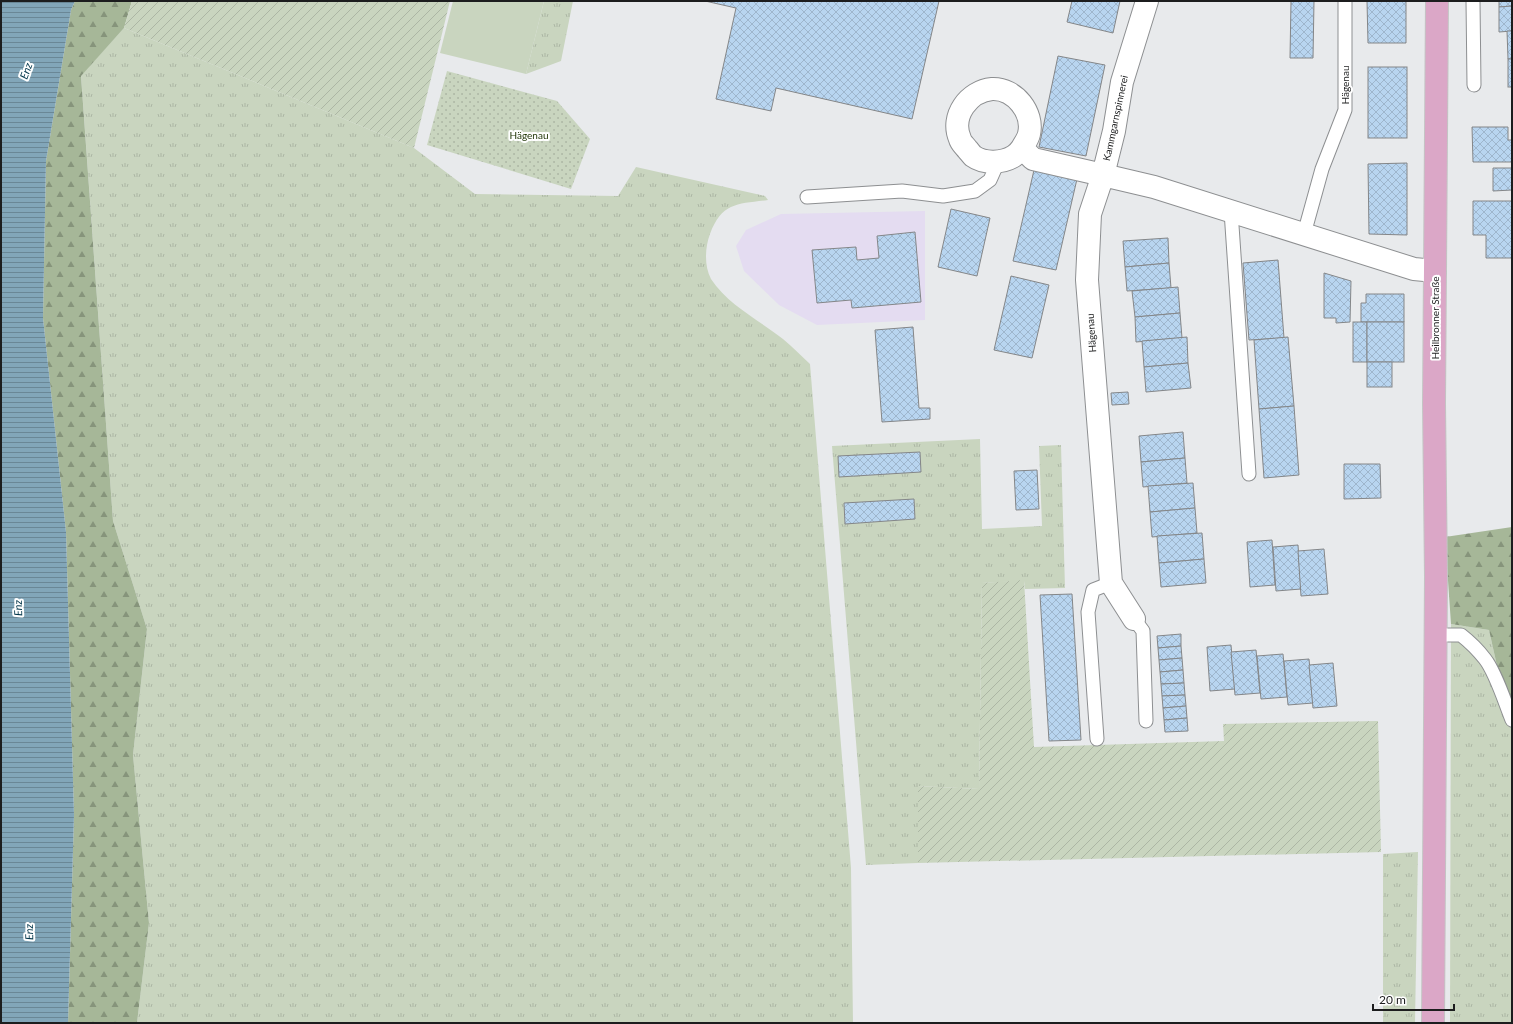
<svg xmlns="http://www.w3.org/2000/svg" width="1513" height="1024" font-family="Lato,sans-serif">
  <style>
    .education { fill: #e4dcf1 }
    .grass { fill: url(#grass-tufts) }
    .forest { fill: url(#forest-firs) }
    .park { fill: url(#park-dots) }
    .garden { fill: url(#garden-furrows) }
    .pitch { fill: #c9d5bf }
    .water { fill: url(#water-rules) }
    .building { fill: url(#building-cross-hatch); stroke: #848688 }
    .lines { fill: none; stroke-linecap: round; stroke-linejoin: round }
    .service-casing { stroke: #8d8f91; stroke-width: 15 }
    .minor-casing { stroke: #8d8f91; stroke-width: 24 }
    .primary-casing { stroke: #c4c4c4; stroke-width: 24 }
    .service { stroke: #fff; stroke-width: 13 }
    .minor { stroke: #fff; stroke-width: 22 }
    .primary { stroke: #dba7c7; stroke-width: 22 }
    .labels { text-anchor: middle; stroke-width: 4; stroke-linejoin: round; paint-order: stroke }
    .street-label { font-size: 10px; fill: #1c1d1e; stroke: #fff }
    .park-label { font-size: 10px; fill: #1b3100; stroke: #fff }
    .water-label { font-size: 11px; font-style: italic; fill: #003449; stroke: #fff }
  </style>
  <defs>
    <pattern id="grass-tufts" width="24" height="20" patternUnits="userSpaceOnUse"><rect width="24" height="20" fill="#c9d5bf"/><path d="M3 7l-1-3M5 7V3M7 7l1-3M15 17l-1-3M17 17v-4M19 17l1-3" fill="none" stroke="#acb6a4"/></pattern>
    <pattern id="forest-firs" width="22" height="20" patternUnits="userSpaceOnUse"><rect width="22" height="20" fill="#a6b798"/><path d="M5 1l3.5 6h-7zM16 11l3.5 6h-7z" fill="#86947b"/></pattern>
    <pattern id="park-dots" width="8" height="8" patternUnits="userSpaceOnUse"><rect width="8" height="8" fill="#c9d5bf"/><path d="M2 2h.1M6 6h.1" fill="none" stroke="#acb6a4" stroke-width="1.8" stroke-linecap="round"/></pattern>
    <pattern id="garden-furrows" width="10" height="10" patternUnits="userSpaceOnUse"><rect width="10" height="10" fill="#c9d5bf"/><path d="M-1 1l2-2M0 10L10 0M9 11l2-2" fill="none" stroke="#acb6a4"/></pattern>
    <pattern id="water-rules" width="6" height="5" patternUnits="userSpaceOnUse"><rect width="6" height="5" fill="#82a6b9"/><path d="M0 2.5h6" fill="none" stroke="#6a8796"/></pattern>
    <pattern id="building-cross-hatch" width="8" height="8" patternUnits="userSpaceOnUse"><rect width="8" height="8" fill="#b8d5f0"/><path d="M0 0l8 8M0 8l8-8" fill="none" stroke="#9eb6cd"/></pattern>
  </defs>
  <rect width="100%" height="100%" fill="#e8eaec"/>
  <polygon class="education" points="925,211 925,320 817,325 779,305 744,271 736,246 746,230 781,214"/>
  <g class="grass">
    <polygon points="544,1 573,1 561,61 526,74"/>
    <path d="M124,28L414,148L475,194L618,196L636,167L765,196L768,200C738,204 722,202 710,234C705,247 704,266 711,279C728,305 759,320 783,339C793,347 801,356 810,364L851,868L853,1023H137L149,923L133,755L147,629L113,521L81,75Z"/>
    <polygon points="980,439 982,529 1042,526 1039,446 1061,445 1065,588 1025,589 1024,581 982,583 979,789 918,786 918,863 866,865 832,446"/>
    <polygon points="1451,624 1489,630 1512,733 1512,1023 1450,1023"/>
    <polygon points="1418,852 1415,1023 1383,1023 1383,854"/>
  </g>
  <g class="forest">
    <polygon points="75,1 132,1 124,28 81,76 113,521 147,629 133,755 149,923 137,1023 68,1023 74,815 66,532 43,318 46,161 71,10"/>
    <polygon points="1512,527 1512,733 1489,630 1451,624 1445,537"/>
  </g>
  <polygon class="park" points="447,71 557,101 590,139 571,189 427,145"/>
  <g class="garden">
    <polygon points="132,1 450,1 414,148 124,28"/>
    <polygon points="1024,580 1034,747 1224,741 1223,724 1378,721 1381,852 918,863 918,786 979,789 982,583"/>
  </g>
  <polygon class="pitch" points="453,1 544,1 526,74 440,53"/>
  <polygon class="water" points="1,1 75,1 71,10 46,161 43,318 66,532 74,815 68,1023 1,1023"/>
  <g class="building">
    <polygon points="705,1 939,1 912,119 776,88 771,111 716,99 736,8"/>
    <polygon points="1072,1 1120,1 1113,33 1067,22"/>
    <polygon points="1291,1 1314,1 1313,58 1290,58"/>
    <polygon points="1367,1 1406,1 1406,43 1368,43"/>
    <polygon points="1499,1 1512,1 1512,6 1499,7"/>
    <polygon points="1512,6 1512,31 1499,32 1499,7"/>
    <polygon points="1507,31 1512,31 1512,59 1508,59"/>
    <polygon points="1058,56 1105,65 1086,156 1039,147"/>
    <rect x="1508" y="59" width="4" height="28"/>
    <rect x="1368" y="67" width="39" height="71"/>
    <polygon points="1472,127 1508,127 1508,140 1512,140 1512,162 1473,162"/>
    <polygon points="1407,163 1407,235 1369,234 1368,164"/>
    <polygon points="1493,168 1512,168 1512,190 1493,191"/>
    <polygon points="1034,170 1077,179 1056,270 1013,261"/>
    <polygon points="1473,201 1512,201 1512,258 1486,258 1486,235 1473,235"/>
    <polygon points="951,209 990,218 977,276 938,267"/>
    <polygon points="915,232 921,302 852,308 851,300 817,303 812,250 856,247 857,260 879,258 877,236"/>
    <polygon points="1168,238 1169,263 1125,267 1123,241"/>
    <polygon points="1278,260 1284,338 1249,340 1243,263"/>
    <polygon points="1169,263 1171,288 1127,291 1125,267"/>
    <polygon points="1324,273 1351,281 1350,322 1336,323 1336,318 1324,318"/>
    <polygon points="1011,276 1049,285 1032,358 994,350"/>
    <polygon points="1178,287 1180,313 1135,317 1132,291"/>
    <polygon points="1366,294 1404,294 1404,322 1361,322 1361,303 1366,303"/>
    <polygon points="1180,313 1182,338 1136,342 1135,317"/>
    <rect x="1353" y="322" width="14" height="40"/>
    <rect x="1367" y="322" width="37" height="40"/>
    <polygon points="913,327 919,408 930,408 930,419 882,422 875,330"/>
    <polygon points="1187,337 1188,363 1144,367 1142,341"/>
    <polygon points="1288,337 1294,406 1259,409 1254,340"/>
    <rect x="1367" y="362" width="25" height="25"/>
    <polygon points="1188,363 1191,388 1146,392 1144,367"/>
    <polygon points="1128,392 1129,404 1112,405 1111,393"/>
    <polygon points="1294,406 1299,475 1264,478 1259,409"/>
    <polygon points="1183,432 1185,458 1141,462 1139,436"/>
    <polygon points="920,452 921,472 839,477 838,456"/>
    <polygon points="1185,458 1187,483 1143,487 1141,462"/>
    <polygon points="1344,464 1380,464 1381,498 1344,499"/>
    <polygon points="1037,470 1039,509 1016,510 1014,471"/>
    <polygon points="1193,483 1195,508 1150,512 1148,486"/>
    <polygon points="914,499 915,519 845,524 844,503"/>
    <polygon points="1195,508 1197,533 1152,537 1150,512"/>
    <polygon points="1202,533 1204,559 1159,563 1157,536"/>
    <polygon points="1272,540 1275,585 1250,587 1247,542"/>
    <polygon points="1298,545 1301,589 1276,591 1273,547"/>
    <polygon points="1324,549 1328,594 1301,596 1298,551"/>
    <polygon points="1204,559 1206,583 1161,587 1159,563"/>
    <polygon points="1072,594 1081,740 1049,741 1040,595"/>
    <polygon points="1181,634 1181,646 1158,648 1157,636"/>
    <polygon points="1231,645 1235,689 1210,691 1207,647"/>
    <polygon points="1181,646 1182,658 1159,660 1158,648"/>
    <polygon points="1256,650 1260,693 1235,695 1231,652"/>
    <polygon points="1283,654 1287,697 1261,699 1257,656"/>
    <polygon points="1182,658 1183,670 1160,672 1159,660"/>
    <polygon points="1309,659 1313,703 1288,705 1284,661"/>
    <polygon points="1333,663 1337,706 1313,708 1309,665"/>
    <polygon points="1183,670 1184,683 1161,684 1160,672"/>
    <polygon points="1184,683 1185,695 1162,696 1161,684"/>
    <polygon points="1185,695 1186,706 1163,708 1162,696"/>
    <polygon points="1186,706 1187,718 1164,720 1163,708"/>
    <polygon points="1187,718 1188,731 1165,732 1164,720"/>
  </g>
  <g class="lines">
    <defs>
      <g id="service">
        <polyline points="1473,1 1474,85"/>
        <polyline points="807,197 902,191 943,196 975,191 990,180 998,162"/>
        <polyline points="1231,211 1249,474"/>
        <polyline points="1304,234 1322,169 1345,110 1345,1"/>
        <polyline points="1134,619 1143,631 1146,721"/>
        <path d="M1435,635H1461C1470,642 1478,650 1485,659C1496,673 1505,703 1512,720"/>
        <polyline points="1097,739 1088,612 1093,590 1111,583"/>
      </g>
      <g id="minor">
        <path d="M1022,148C1024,144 1028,139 1029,134C1034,113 1015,88 992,89C969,91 950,116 960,139C961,143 965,146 967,149C969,151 971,154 973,156C984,164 1003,163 1014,156C1017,154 1020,151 1022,148L1033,159L1103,175L1114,131L1122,82L1147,1"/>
        <polyline points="1134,619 1111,583 1087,280 1090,214 1103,175 1154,187 1414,269 1435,271"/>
      </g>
      <polyline id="primary" points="1433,1023 1436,576 1434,404 1437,1"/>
    </defs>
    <use href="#service" class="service-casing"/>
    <use href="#minor" class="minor-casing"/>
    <use href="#primary" class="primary-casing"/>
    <use href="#service" class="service"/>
    <use href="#minor" class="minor"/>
    <use href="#primary" class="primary"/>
  </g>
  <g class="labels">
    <g class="street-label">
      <text transform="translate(1345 85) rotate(-90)" y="4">Hägenau</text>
      <text transform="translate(1115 118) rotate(-78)" y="4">Kammgarnspinnerei</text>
      <text transform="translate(1435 318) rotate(-90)" y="4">Heilbronner Straße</text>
      <text transform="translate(1091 333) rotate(-94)" y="4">Hägenau</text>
    </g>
    <g class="park-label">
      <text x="529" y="139">Hägenau</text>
    </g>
    <g class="water-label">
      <text transform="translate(26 71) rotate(-70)" y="4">Enz</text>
      <text transform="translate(18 608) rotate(-92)" y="4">Enz</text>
      <text transform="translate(29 932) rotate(-91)" y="4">Enz</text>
    </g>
  </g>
  <rect width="1513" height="1024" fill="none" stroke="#1c1d1e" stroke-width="4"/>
  <path d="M1373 1004v6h81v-6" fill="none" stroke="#1c1d1e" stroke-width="2"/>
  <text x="1379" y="1004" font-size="12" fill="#1c1d1e" stroke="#ffffff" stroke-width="3" paint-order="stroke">20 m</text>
</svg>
